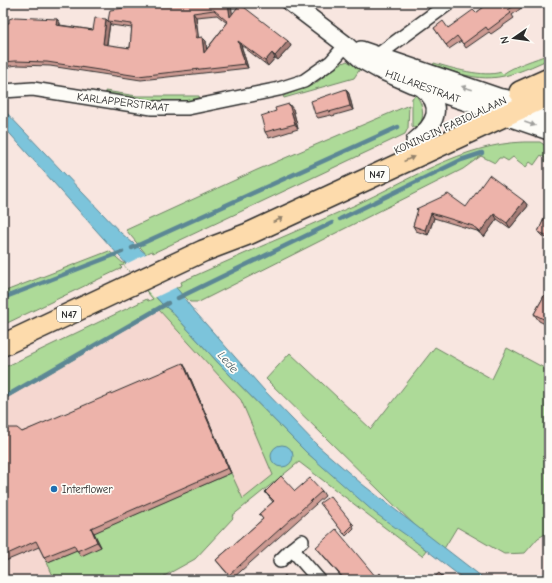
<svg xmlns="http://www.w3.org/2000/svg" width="552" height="583" font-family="'Comic Neue',sans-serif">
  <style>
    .built { fill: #f5d7d0 }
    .green { fill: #adda98; stroke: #6c8262 }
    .water { fill: #7bc4db; stroke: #5b8795 }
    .pier { fill: #f8e6e0 }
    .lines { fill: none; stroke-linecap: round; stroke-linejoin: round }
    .stream { stroke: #5b8795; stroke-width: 4.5 }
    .minor-casing { stroke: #2b2b2b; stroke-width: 16 }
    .tertiary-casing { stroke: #2b2b2b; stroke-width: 20 }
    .secondary-casing { stroke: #2b2b2b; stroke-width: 22 }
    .primary-casing { stroke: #2b2b2b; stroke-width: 24 }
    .minor { stroke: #fdfcf7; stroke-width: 13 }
    .tertiary { stroke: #fdfcf7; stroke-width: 17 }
    .secondary { stroke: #fdfcf7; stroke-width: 19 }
    .primary { stroke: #fddbac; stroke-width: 21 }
    .wall { fill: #cc9a92; stroke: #2b2b2b; fill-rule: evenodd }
    .shaded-wall { fill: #a67d77; stroke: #2b2b2b }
    .building { fill: #edb3aa; stroke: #2b2b2b; fill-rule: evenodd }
    .oneway { fill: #9e9e9b }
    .oneway2 { fill: #94836c }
    .poi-dot { fill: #1f6fb2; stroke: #fdfcf7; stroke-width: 1.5 }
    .labels { text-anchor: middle; stroke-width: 3.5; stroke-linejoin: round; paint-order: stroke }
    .shield { fill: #fdfcf7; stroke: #6a6a68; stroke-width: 1 }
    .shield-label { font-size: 10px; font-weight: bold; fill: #2b2b2b }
    .street-label { font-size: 11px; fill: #2b2b2b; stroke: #fdfcf7 }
    .poi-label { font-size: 11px; fill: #2b2b2b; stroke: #fdfcf7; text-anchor: start }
    .water-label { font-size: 12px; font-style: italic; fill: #435960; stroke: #fdfcf7 }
  </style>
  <rect width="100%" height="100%" fill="#f8e6e0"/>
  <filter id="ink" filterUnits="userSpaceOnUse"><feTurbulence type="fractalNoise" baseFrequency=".025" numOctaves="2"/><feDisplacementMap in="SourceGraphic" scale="8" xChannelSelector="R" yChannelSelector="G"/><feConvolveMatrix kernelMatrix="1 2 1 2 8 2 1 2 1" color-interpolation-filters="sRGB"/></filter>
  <g filter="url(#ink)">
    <polygon class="built" points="159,310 221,366 263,409 302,460 232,516 233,518 195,559 157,580 3,580 3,400"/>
    <g class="green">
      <path d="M549,54V59C499,82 485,84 433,65L434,63C451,68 484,78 501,72L503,74C515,65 535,60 549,54Z"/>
      <polygon points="347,61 360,69 354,78 284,98 283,96 315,84 336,66"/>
      <path d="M105,91L137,96H199L200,100C167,103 137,99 106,94Z"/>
      <path d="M416,95C423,105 424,112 421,124L415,128L412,126V98Z"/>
      <polygon points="409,105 408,128 405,134 153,253 152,251 146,254 126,230 257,170"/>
      <path d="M524,142H540L549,148V157L545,162V158L541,155L534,165L530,162L526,167L513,157L508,161L503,158H499L495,163L481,156L463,169L199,302H190L175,288L182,285L181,282C238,256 295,232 353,206C408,181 462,144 524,142Z"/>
      <polygon points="109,251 124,264 124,262 162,304 171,311 221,366 306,452 426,550 422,556 299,462 232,516 233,518 195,559 157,580 55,580 44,556 48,562 74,551 71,542 231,473 243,499 273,475 241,400 159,310 3,400 3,368 147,299 148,301 153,299 124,265 120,266 122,268 3,325 3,292"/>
      <polygon points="435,347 492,379 507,348 548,370 549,368 549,532 538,538 525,553 504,554 457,527 442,552 266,379 290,353 371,429"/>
    </g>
    <g class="water">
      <polygon points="3,109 121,233 146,254 179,291 190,306 264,390 318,446 362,484 486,580 465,580 420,545 375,513 306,452 221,366 171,311 162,304 3,126"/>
      <circle cx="282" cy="456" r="11"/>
    </g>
    <polygon class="pier" points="148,253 177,287 154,298 124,265"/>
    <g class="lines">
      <g class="stream">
        <polyline points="340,219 461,160 482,153"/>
        <polyline points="132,248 398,127"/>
        <polyline points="3,298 122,252"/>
        <polyline points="178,298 332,223"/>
        <polyline points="3,398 168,303"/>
      </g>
      <defs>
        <g id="minor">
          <polyline points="371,60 449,3"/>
          <polyline points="3,91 33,89 152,108 188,108 279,89 304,81 331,62 346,45"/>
          <polyline points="292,549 302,541"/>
          <polyline points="280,561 292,549 319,580"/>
        </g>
        <g id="tertiary">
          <polyline points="291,3 346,45 362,60 378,69 412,84 485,108"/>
          <polyline points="361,50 504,99"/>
          <path d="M415,141C435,125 446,106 421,87"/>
        </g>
        <g id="secondary">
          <polyline points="504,99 549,114"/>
          <polyline points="485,108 549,130"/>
        </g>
        <g id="primary">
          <polyline points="520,92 549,79"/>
          <polyline points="3,345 203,251 248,234 549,95"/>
        </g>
      </defs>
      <use href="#minor" class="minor-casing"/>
      <use href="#tertiary" class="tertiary-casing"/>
      <use href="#secondary" class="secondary-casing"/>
      <use href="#primary" class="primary-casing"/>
      <use href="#minor" class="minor"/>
      <use href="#tertiary" class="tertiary"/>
      <use href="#secondary" class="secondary"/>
      <use href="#primary" class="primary"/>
    </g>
    <g class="wall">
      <path d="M135,3H231L232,14L288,41L291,46L278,60L275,58L268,66L241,45L248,68L141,80L50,66L18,65L3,67V36L57,19L60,23V25L93,30L110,23L107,45L130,48L132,28L111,25L108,21L132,7ZM217,15L227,23L206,50V41L198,37L196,17Z"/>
      <polygon points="489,3 528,3 512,15 514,18 491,34 489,32 466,48 461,41 449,49 434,28 448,28 476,13"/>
      <polygon points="346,89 349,94 353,110 332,116 331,115 318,118 315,114"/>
      <polygon points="293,109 298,129 269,138 265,132"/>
      <polygon points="524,201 528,206 510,228 497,219 484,237 477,231 434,218 428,235 416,231 413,226 418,211 416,209 466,207"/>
      <polygon points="549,208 549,239 542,236 538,232"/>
      <polygon points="549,287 549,326 539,321 534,314"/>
      <polygon points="186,368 231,473 94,533 101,547 81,556 77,550 48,562 44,557 39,547 3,562 3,430 22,432"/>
      <polygon points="322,491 325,496 232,579 220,565 216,560 263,519 259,514 273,502 265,492"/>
      <polygon points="320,503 352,523 354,525 353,526 354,528 346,536"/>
      <polygon points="316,547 376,577 387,580 344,580 320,552"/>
    </g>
    <g class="shaded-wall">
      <polygon points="228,3 231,3 233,21 230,17"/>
      <polygon points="193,13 196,17 199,42 196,38"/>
      <polygon points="57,19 60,23 59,29 56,25"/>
      <polygon points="106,19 110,23 106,49 103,44"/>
      <polygon points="202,37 206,41 207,57 204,53"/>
      <polygon points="238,41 241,45 248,68 245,64"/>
      <polygon points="288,41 291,46 278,60 275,56"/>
      <polygon points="272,53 275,58 268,66 265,61"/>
      <polygon points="346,89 349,94 353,110 350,106"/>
      <polygon points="289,104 293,109 298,129 295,124"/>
      <polygon points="524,201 528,206 510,228 507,223"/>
      <polygon points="431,213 434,218 428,235 425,230"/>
      <polygon points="494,214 497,219 484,237 480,232"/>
      <polygon points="183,363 186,368 231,473 228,468"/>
      <polygon points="91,528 94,533 101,547 97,542"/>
    </g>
    <g class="building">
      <path d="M131,3H228L230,17L240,4L288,41L275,56L272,53L265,61L238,41L245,64L138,76L47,62L15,61L3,62V36L6,35L4,23H9V19L15,17L57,19L56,25L93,30L95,18L106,19L103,44L130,48L132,24L108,21L110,10L132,7ZM214,10L228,22L204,53L202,37L196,38L193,13Z"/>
      <polygon points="489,3 519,3 508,10 511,13 488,30 486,27 463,44 457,36 446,45 434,28 443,21 448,28 473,10 476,13"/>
      <polygon points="346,89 350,106 329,112 329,110 315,114 311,101"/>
      <polygon points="289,104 295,124 265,132 261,116 276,111 275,108"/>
      <polygon points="489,175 524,201 507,223 494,214 480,232 473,226 431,213 425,230 413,226 418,209 416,209 448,194 466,207"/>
      <polygon points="549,208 549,236 538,232"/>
      <polygon points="549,287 549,322 534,314"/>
      <polygon points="183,363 228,468 91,528 97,542 77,551 74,545 44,557 36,541 3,556 3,430 4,428 17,428 22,432"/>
      <polygon points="281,476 295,491 310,478 322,491 229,575 216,560 263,519 259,514 274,501 265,492"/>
      <polygon points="330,496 352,523 351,524 352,526 344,534 320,503"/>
      <polygon points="336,529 376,577 380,573 387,580 345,580 316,547"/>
      <polygon points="439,573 446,580 431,580"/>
      <polygon points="285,575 289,580 280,580"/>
    </g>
    <defs><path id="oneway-solid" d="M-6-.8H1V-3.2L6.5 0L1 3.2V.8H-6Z"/></defs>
    <g class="oneway">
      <use href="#oneway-solid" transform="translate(467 88) rotate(-163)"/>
      <use href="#oneway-solid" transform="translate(530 124) rotate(19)"/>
    </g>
    <g class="oneway2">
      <use href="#oneway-solid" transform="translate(409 159) rotate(-25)"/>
      <use href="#oneway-solid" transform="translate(278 220) rotate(-25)"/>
    </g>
  </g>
  <circle class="poi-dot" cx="54" cy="489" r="4"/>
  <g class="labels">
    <g class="shield">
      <rect x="365" y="166" width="24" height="16" rx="3"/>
      <rect x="57" y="306" width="24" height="16" rx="3"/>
    </g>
    <g class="shield-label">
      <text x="377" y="178">N47</text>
      <text x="69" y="318">N47</text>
    </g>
    <g class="street-label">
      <text transform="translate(423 86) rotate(20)" y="4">HILLARESTRAAT</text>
      <text transform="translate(123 102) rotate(7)" y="4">KARLAPPERSTRAAT</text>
      <text transform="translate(450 125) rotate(-25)" y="4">KONINGIN FABIOLALAAN</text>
    </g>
    <g class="poi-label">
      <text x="62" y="493">Interflower</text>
    </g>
    <g class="water-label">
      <text transform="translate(228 362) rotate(49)" y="4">Lede</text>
    </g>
  </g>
  <rect width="552" height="583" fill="none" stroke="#fdfcf7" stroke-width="16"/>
  <rect x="8" y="8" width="536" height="567" fill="none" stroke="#2b2b2b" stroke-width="1.5" filter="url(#ink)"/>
  <g transform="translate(514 38) rotate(257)" stroke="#fdfcf7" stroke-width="3" paint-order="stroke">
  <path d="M0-3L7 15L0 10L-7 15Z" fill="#2b2b2b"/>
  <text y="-6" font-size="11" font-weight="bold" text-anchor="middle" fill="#2b2b2b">N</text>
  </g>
</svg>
